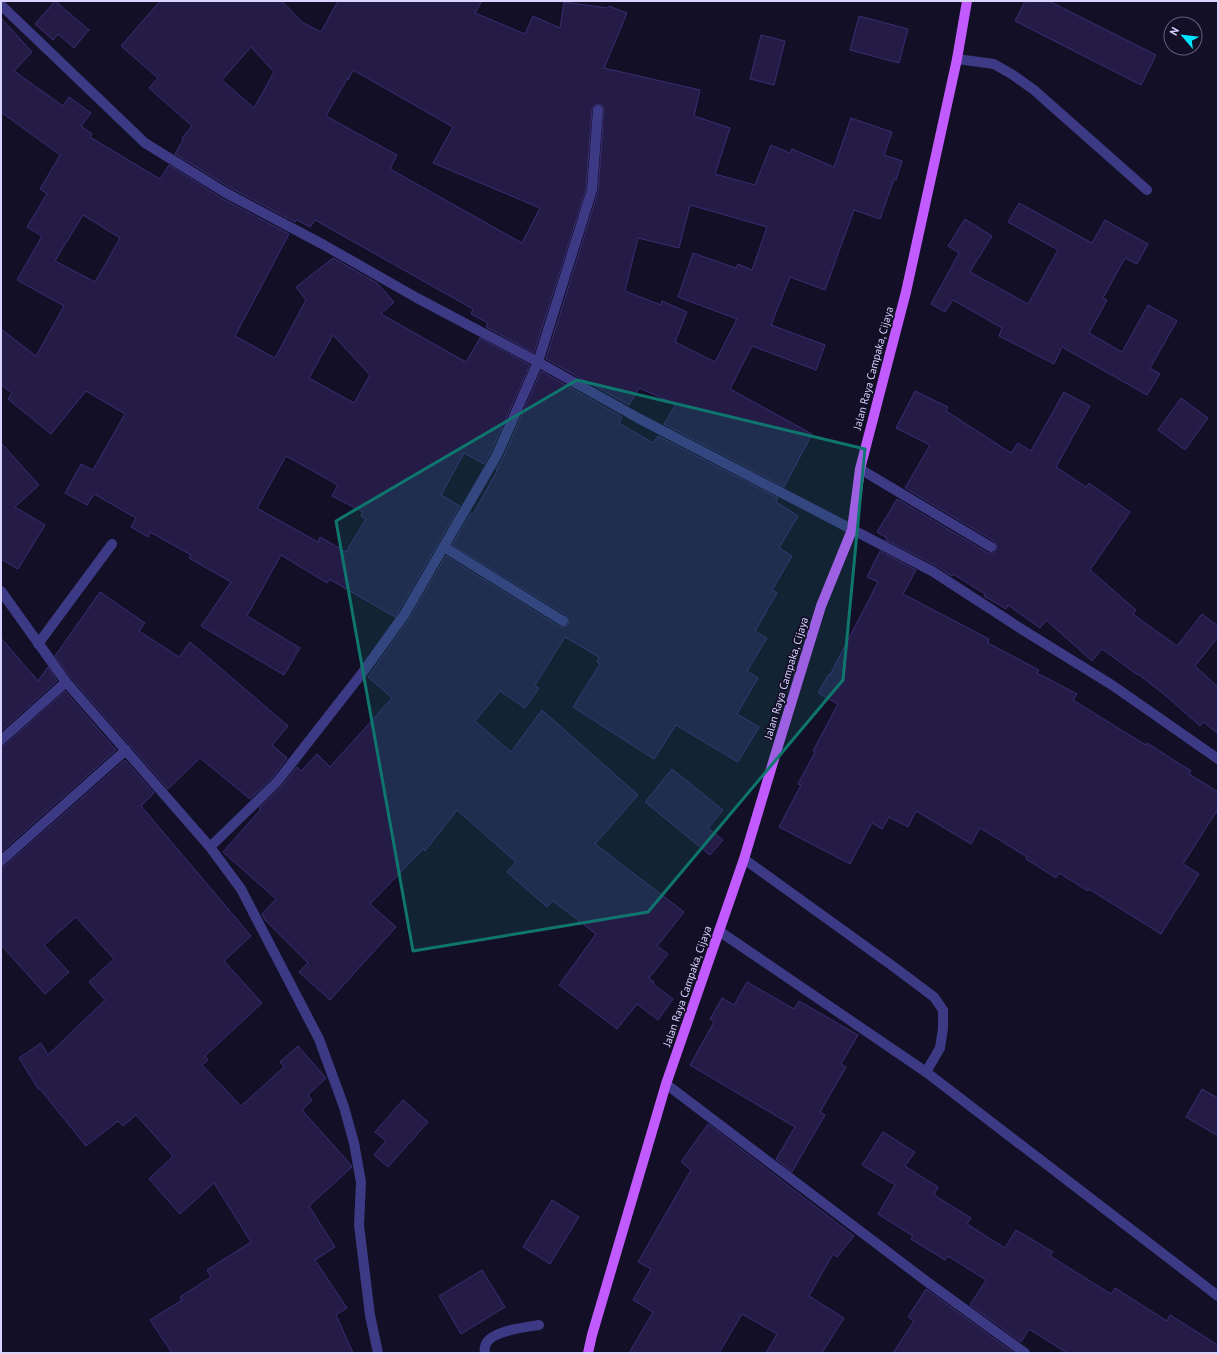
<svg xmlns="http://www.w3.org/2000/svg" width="1219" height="1354" font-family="'PT Sans',sans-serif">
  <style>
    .building { fill: #241b47; stroke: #3b2d73; fill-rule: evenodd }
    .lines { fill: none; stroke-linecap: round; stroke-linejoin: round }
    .lane { stroke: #3d3a85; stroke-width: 10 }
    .street { stroke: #3d3a85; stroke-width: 10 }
    .primary { stroke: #c25bff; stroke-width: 10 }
    .marked { fill: #0f766e; fill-opacity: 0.2; stroke: #0f766e; stroke-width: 3; stroke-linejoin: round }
    .labels { text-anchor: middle; stroke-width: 3.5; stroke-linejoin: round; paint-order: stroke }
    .street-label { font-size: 11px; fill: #d9d4ff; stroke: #130f26 }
  </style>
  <rect width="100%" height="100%" fill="#130f26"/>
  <g class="building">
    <polygon points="55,1 89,30 74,48 58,34 53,40 35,24"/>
    <path d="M160,1H282L302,22L321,32L338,1H482L475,13L525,34L533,16L560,28L564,2L608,8L609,6L627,13L604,68L700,90L694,116L730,128L715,174L755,185L771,145L790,153L792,149L834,167L851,118L892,132L884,155L902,161L896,180L894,179L880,219L854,210L825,290L790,277L771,325L825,345L816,370L752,346L730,389L812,434L784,487L664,424L676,404L639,388L629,405L546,359L598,192L604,110L602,105L596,104L592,109L586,189L534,353L486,327L488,323L471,314L473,309L315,220L310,227L297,220L295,222L229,187L175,154L183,140L182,138L192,126L149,88L158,78L121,46ZM251,47L274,72L254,108L222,80ZM353,70L453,127L433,163L540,208L522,243L390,169L397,155L326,116L347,79L348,80ZM690,205L767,227L752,270L738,264L736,268L693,253L678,297L737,319L715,362L675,342L687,312L662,301L661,305L625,291L638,238L679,248Z"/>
    <polygon points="1025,1 1049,1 1156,55 1141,85 1015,21"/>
    <polygon points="859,16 908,29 899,63 850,50"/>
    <path d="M1,18L32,52L14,71L63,106L69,97L91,113L81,126L92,134L90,137L160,179L169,165L223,199L289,234L235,336L275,358L306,300L296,287L333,258L377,283L394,302L381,314L466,362L480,338L530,365L491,452L484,464L464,453L441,495L460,506L395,617L329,579L327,583L281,555L247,616L300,648L284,675L201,626L231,582L189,558L191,555L150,532L148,537L131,527L136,518L94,494L87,505L65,493L81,464L93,470L125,414L86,391L51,434L8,399L12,393L1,385V329L36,356L64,306L17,280L42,236L27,227L47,194L40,189L60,155L1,112ZM83,215L120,238L95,282L55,261ZM333,335L370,375L354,403L309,378ZM286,456L338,485L332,496L363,512L361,516L366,519L346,552L320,537L318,542L257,508Z"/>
    <polygon points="761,35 785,41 774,85 750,79"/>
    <polygon points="1019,203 1092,243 1105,220 1148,244 1137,264 1125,258 1103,298 1107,300 1089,333 1122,352 1148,305 1177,321 1150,368 1160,374 1147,395 1062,347 1054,364 999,336 1002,328 953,300 945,312 931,304 959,253 948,246 965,219 992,236 970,272 1028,304 1058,250 1008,222"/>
    <polygon points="541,371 622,417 619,423 653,443 658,436 778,498 776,502 798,516 779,548 792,556 772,590 777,593 755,631 767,638 747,671 758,678 737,714 759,727 738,762 676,725 654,759 573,707 600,664 597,662 599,657 565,637 535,685 539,688 525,708 500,691 475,721 511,752 542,710 638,795 595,844 684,912 657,946 668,954 649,978 654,982 653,984 673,999 658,1020 637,1004 617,1029 559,985 596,934 553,901 547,907 507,872 516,862 457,810 425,851 423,849 370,904 396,927 330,1000 299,972 308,963 265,920 262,914 276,899 223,852 261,809 259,808 282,786 297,767 301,771 317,754 330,767 392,698 368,677 409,619 446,556 560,627 563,627 568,625 569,621 566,615 452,545 471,513 473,514 497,471 496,470 503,458"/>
    <polygon points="915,391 948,407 946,411 1011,453 1018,443 1031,451 1064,392 1090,406 1056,467 1086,487 1089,483 1130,512 1090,570 1136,610 1133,614 1177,646 1202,614 1218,626 1218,637 1195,666 1218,687 1218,734 1204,722 1200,726 1165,695 1138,674 1138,675 1102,649 1092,661 1046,620 1040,628 1008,605 1006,609 984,596 985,594 953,574 952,576 935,565 886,540 887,538 877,532 897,499 988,553 994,553 997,547 994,541 905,488 930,445 896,428"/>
    <polygon points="1181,398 1208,418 1185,450 1158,430"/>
    <polygon points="1,443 39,485 15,507 45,525 18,569 1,559"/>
    <polygon points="880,551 916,570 903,594 989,639 988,643 1039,670 1037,673 1077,694 1073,700 1118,728 1146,745 1147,743 1191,771 1189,774 1218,792 1218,809 1183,864 1199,874 1161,934 1089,889 1088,891 1059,873 1056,878 1026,859 1027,857 980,828 971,844 916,811 908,827 889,817 882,829 872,823 850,864 779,827 801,785 798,784 815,752 813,751 838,704 818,693 829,674 830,675 878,582 867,577"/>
    <polygon points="100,592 145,623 139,631 179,657 190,642 288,726 272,745 287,758 272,778 250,799 200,758 168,789 71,678 55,656"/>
    <polygon points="1,638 38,681 48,667 57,681 1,731"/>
    <polygon points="65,691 116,750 1,852 1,746 5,745"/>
    <polygon points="125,760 154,793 141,806 251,936 224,961 262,1003 205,1056 208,1060 202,1065 241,1106 284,1067 280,1062 298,1046 326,1078 308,1095 312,1100 302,1110 351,1165 352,1167 309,1206 335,1247 315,1260 347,1308 336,1315 353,1353 172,1353 150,1320 182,1300 180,1297 211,1277 207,1270 251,1242 214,1183 180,1214 149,1179 173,1156 136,1115 123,1126 118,1121 86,1146 40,1089 39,1090 19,1058 41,1043 48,1055 105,1000 89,982 114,959 76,917 44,945 69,972 45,994 1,945 1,867 5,866"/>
    <polygon points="672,769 723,810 708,828 723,840 710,855 645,802"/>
    <polygon points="747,982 794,1009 799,1001 858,1035 841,1064 846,1067 820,1112 825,1115 792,1172 776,1159 795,1127 690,1065 714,1022 710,1019 722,998 734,1005"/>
    <polygon points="1202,1089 1218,1098 1218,1136 1186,1117"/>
    <polygon points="403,1100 428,1122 388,1167 374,1155 386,1141 375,1132"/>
    <polygon points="708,1124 854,1236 837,1257 833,1254 809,1296 844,1318 822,1353 766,1353 777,1334 742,1314 719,1353 629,1353 653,1312 633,1300 651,1269 638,1262 691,1170 681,1162"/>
    <polygon points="883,1132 915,1152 905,1166 938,1187 934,1195 971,1218 967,1224 1005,1248 1016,1230 1053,1252 1050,1256 1111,1294 1115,1288 1167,1321 1170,1315 1218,1345 1218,1353 1067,1353 1029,1329 1021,1342 970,1305 986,1280 948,1256 945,1260 911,1239 913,1236 878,1214 895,1185 862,1165"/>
    <polygon points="552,1200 579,1217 550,1264 523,1247"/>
    <polygon points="482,1270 505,1307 461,1334 439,1296"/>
    <polygon points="926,1289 1014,1353 893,1353 914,1321 908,1317"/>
  </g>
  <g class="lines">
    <g class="lane">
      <polyline points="957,59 994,64 1013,75 1034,90 1147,190"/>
      <polyline points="744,859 894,967 934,997 943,1010 943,1028 940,1048 926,1072"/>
      <polyline points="719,931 926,1072 1218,1296"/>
      <path d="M485,1353C485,1351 484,1349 485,1347C487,1331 526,1327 539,1325"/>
    </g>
    <g class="street">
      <polyline points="1,5 145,143 226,193 324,245 417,298 538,362 638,418 932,571 1023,630 1112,685 1218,759"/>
      <polyline points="860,469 991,547"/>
      <polyline points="444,547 563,621"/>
      <polyline points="1,591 66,682 210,847 241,889 319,1039 344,1107 354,1143 361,1182 359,1225 370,1315 378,1353"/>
      <polyline points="38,644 112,544"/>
      <polyline points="1,740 66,682"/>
      <polyline points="210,847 277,782 363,672 404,615 497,455 538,362 592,190 598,110"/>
      <polyline points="1,861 126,750"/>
      <polyline points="666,1084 926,1281 1025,1353"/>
    </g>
    <polyline class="primary" points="588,1353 592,1335 666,1084 744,859 774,759 821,606 852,530 860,469 906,292 957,59 967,1"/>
  </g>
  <path class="marked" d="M577,380L865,449L843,680L648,912L413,951L336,521Z"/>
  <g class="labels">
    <g class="street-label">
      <text transform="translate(873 368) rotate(-75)" y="4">Jalan Raya Campaka, Cijaya</text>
      <text transform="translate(786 678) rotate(-73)" y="4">Jalan Raya Campaka, Cijaya</text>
      <text transform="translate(687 986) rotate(-71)" y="4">Jalan Raya Campaka, Cijaya</text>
    </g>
  </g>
  <rect width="1219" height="1354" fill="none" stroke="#d9d4ff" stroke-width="4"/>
  <g transform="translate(1183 36) rotate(298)"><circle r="19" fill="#130f26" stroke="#625e7d"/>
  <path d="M0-3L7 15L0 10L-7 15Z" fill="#00e5ff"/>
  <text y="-6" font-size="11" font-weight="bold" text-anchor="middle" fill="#d9d4ff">N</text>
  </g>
</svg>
